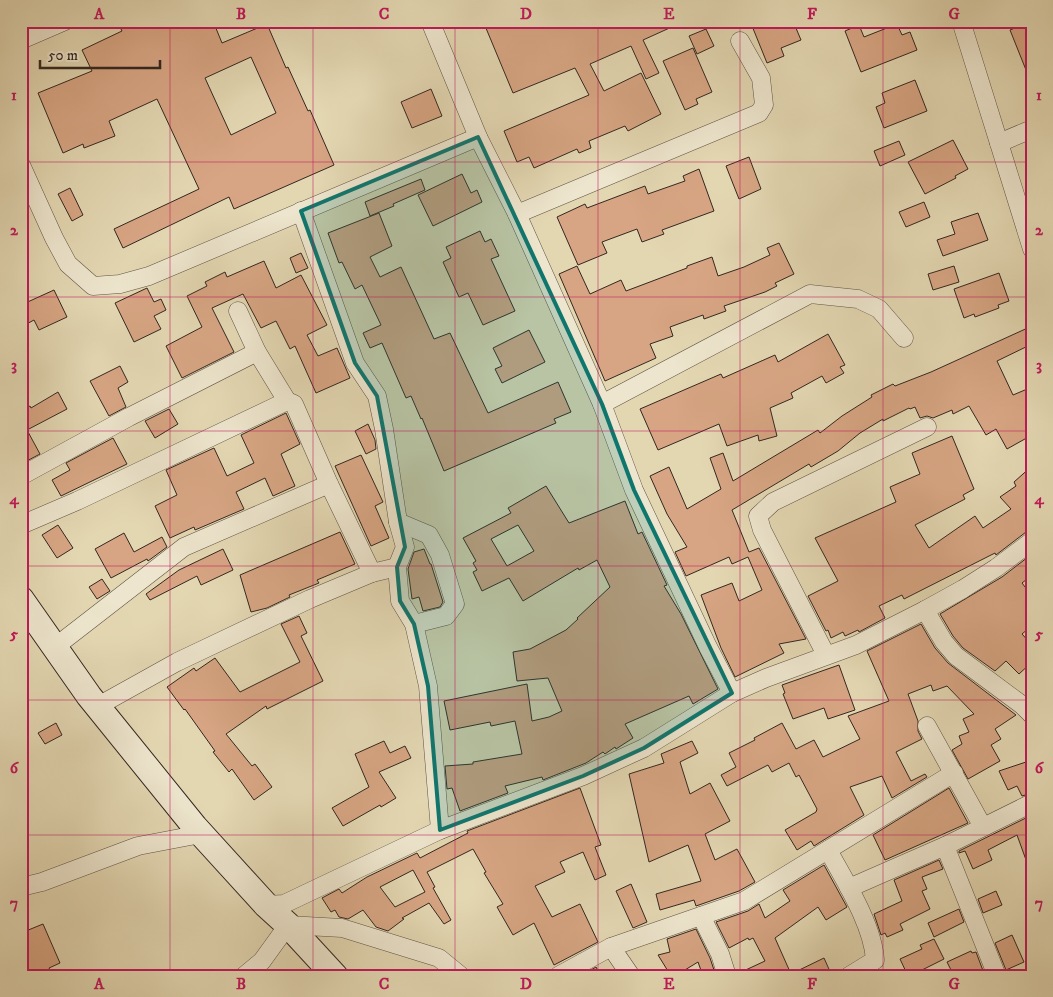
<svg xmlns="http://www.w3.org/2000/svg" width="1053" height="997" font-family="'IM FELL DW Pica',serif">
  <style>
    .building { fill: #d7a583; stroke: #332721; fill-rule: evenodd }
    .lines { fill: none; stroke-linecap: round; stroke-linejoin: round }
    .street-casing { stroke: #5f5345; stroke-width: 19 }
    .secondary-casing { stroke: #332721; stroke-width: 27 }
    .street { stroke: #ede5cd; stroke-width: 18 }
    .secondary { stroke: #ede5cd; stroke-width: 25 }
    .marked { fill: #0f766e; fill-opacity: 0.2; stroke: #0f766e; stroke-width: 4; stroke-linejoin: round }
    .grid { fill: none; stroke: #c2185b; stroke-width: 1; stroke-opacity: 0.55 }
    .neatline { fill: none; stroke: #c2185b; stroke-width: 2 }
    .grid-label { font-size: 16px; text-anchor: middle; font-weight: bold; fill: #c2185b }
  </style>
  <rect width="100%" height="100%" fill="#e3d7b2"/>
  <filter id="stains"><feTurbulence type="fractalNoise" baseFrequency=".004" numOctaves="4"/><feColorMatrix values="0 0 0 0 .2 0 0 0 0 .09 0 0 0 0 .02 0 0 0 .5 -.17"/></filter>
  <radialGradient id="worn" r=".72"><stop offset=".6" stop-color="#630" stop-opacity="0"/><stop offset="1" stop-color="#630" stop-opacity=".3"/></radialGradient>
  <g class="building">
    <path d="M135,21H213L222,43L267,24L286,68L288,67L308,111L310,110L334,165L234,209L229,197L123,248L114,229L199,189L157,99L109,121L115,136L84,148L83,144L63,153L38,93L92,71L82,50L122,31L121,29ZM251,57L276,113L231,135L205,78Z"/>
    <polygon points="483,21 685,21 643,40 659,73 646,79 631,46 590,64 604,91 641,73 661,114 628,131 625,126 589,141 591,148 579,153 577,149 534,168 529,157 517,162 504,131 589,95 575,68 513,93"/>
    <polygon points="750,21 793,21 801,40 781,48 784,56 767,63"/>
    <polygon points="1032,21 1032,85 1010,30"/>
    <polygon points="897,24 902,35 910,32 917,50 861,72 845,31 859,25 864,37"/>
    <polygon points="706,29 714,46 697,54 689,36"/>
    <polygon points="693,48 712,92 696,99 698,104 685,110 663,61"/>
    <polygon points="915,80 927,111 884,128 876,107 885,103 882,93"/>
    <polygon points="431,89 442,116 412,128 401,102"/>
    <polygon points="953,140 968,169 955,176 956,178 925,194 908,162"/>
    <polygon points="899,141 905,155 880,166 874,151"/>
    <polygon points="749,157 761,189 739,199 726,166"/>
    <polygon points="699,169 714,211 662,230 664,234 642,242 637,229 602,242 607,253 578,265 557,217 585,204 587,208 645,186 648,194 685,181 683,176"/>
    <polygon points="462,174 471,193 477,190 482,202 433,226 418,195"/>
    <polygon points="421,179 425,190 393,204 394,206 370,216 365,202"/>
    <polygon points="70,188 83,215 72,221 58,194"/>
    <polygon points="924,202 930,217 906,227 899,212"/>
    <polygon points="379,213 392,246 370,257 380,277 401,267 434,339 450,333 488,413 558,382 571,412 554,419 556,423 444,471 422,418 421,419 411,396 406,398 382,343 370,348 363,333 381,325 362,285 355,289 342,262 339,263 328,233"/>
    <polygon points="978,213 988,240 943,256 937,240 955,234 951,222"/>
    <polygon points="480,231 485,242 491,239 499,256 491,259 515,311 483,325 468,293 459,297 443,262 451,258 446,247"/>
    <polygon points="779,243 794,274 775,283 777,286 765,292 724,306 726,311 704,319 703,315 670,327 673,336 650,344 656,358 605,381 559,274 577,266 590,294 621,280 626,291 687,268 687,266 712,257 718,276 744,267 770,255 767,248"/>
    <polygon points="301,253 308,268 296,273 290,258"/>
    <polygon points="264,261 276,288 301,275 327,325 307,335 318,356 337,348 350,378 316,393 295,346 290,349 276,321 261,328 243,294 212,308 234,352 182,378 166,346 202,327 187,296 207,286 205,282 225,272 227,277"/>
    <polygon points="954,266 959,282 933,290 928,274"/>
    <polygon points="999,273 1009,301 998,305 999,308 975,317 974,314 964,318 954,289"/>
    <polygon points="147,288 154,302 161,299 166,310 154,316 161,329 134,342 115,303"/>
    <polygon points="54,290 67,317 39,330 34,320 21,327 21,305"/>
    <polygon points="1032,326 1032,344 997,361 1013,395 1032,387 1032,435 1007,449 996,429 986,435 969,406 953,414 952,410 933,418 927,416 920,418 915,407 910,409 909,408 883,421 883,419 860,433 838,451 811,467 809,464 732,510 749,552 759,548 806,639 779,644 784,653 735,677 721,648 701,595 732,583 739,601 762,590 748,557 732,564 729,557 686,576 675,552 687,547 667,514 650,476 669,467 687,509 721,489 710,458 723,453 733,481 818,430 820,433 842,416 872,397 871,395 893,384 895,386 931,372"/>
    <polygon points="529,330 545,362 502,383 495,369 502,366 493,348"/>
    <polygon points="828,334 845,365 840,367 844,373 826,383 822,376 791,393 793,398 770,408 777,436 759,441 758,435 727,446 719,424 658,450 640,409 721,374 723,378 775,355 778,362"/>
    <polygon points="120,366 128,382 118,388 126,407 109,416 90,381"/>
    <polygon points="58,392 67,409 27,430 40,454 21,464 21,411 30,406 31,408"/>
    <polygon points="169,409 178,424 155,438 145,421"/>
    <polygon points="286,413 300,444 281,454 295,486 273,496 265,478 236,492 244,509 195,530 194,527 170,538 155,506 177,495 166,470 214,448 227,476 254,463 241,435"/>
    <polygon points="368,424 375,440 376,449 366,454 355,431"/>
    <polygon points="952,436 974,489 963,495 965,499 915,525 929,548 975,516 983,528 1011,509 1000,497 1016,486 1014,482 1032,466 1032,531 1026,532 996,555 995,553 904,599 902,595 879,606 885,618 859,632 858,630 845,636 843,632 831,638 828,630 826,631 808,596 838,581 815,538 896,502 890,487 920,474 912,453"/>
    <polygon points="113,438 127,464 61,496 52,480 70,470 66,463"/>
    <polygon points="361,455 383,502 375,506 389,538 371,546 335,466"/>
    <path d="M546,486L569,523L625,501L638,534L642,532L667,585L664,586L681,614L718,689L693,704L689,696L625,724L633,738L616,749L615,747L605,754L603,752L586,763L543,780L542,777L505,786L508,793L460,811L452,788L447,789L445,766L473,764V762L522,754L515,721L491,726L490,722L450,730L444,701L527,684L532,721L549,717L562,711L548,678L517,681L513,652L530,649L566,630L578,619L577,618L610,587L597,560L579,570L578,568L523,601L509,578L482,591L473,572L477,570L473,563L476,561L463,538L511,513L508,508ZM518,525L534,551L507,566L491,539Z"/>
    <polygon points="58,525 73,548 57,558 42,535"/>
    <polygon points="340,532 355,564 317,580 319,583 289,595 290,597 267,608 251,612 240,575"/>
    <polygon points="124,533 134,552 162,537 167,547 148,561 147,559 111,578 95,549"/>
    <polygon points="223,549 233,570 201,585 197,576 150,600 146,594 179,570"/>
    <polygon points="424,549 430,564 431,564 443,602 440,607 423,611 419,597 412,599 408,569 414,552"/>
    <polygon points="1032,554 1032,575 1022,583 1032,596 1032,621 1026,625 1029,628 1022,634 1032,645 1032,662 1019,674 1006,661 995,671 963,648 953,636 940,614 1002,577"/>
    <polygon points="102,579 110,591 97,599 89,587"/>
    <polygon points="299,616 307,633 301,636 323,681 267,709 266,706 226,734 252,766 255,764 272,787 254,800 232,769 229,772 213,752 215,751 185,709 184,710 167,687 194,668 196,671 215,658 240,692 300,662 281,624"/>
    <polygon points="921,624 935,648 948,663 1016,715 995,729 1001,739 991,745 1000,761 968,779 952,750 962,744 959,736 969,732 963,719 974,714 947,686 933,691 931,685 908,694 918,721 918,731 922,739 896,752 911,781 925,774 927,777 892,798 882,776 850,787 864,815 814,846 811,841 797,850 785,830 816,812 817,809 799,775 796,777 789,763 772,772 768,765 727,786 721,775 736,767 729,753 755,740 754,738 782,723 796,749 814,740 823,757 860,739 848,716 889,701 867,651"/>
    <polygon points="839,665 855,710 828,719 824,708 793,719 783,694 785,693 782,685"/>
    <polygon points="56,723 62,735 45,744 38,733"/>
    <polygon points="384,741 390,753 405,746 411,758 379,772 396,798 381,807 380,805 343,826 332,808 369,787 355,754"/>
    <polygon points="692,741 698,753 680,762 690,794 710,783 730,821 705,834 715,860 737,849 755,882 739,891 696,906 694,900 660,910 656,894 701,881 688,845 649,862 629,774 664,763 661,754"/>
    <polygon points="1032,760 1032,793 1022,796 1017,786 1008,790 999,771"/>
    <path d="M580,788L601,845L595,847L606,875L595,880L583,852L560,862L565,872L535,886L552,917L580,904L598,942L554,965L534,923L513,935L497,907L503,904L484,873L486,872L473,849L427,872L435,887L433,888L451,920L444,924L429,903L402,918L404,919L388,931L376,927L363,910L348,919L339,917L335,910L331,912L322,898L339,889L342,893L367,877L417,853L420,858L468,833L467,831ZM413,870L425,892L395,907L380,887Z"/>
    <polygon points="949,788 968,823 885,860 873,835"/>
    <polygon points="1032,815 1032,870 1030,871 1017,835 988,850 992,860 973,869 965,851 959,853 959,851"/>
    <polygon points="939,860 943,869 922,877 927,889 922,891 930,909 900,924 903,930 887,937 885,933 881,935 874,914 902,901 894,880"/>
    <polygon points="824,865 847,907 826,920 818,907 775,938 791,974 824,958 832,976 737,976 737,974 765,961 753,938 749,940 748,938 729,948 716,922 748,911 759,904 765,918 790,901 783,890"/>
    <polygon points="631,884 647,922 633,928 616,891"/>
    <polygon points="996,891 1002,905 983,913 978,899"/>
    <polygon points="959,909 964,922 934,937 928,923"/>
    <polygon points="43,924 60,963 49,968 53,976 31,976 21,953 21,933"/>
    <polygon points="696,929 710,958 716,976 703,976 698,962 675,976 671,976 658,955 670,952 667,939"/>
    <polygon points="1012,935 1024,962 1006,970 995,943"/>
    <polygon points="934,939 944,959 920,971 922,976 908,976 900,959 922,949 920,945"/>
    <polygon points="971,951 972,953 976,952 985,976 954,976 947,962"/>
    <polygon points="596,967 601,976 585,976 584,974"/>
  </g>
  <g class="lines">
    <defs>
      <g id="street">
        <polyline points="430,21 478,137 517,214 602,404 634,490 708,647 732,693"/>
        <polyline points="961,21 1032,249"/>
        <polyline points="21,40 65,21"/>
        <polyline points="999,143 1032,129"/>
        <polyline points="21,165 54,238 68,264 93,286 120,284 149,276 478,137"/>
        <polyline points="301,211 355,363 377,396 384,429 398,522 405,547 397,567 400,601 414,624 428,686 440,830"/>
        <polyline points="517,214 759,113 764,105 761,78 740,41"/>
        <polyline points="238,311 257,352 287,401 294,404 329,484 372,573"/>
        <polyline points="602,404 810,294 858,299 879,309 904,338"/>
        <polyline points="21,476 129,417 257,352"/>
        <polyline points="398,522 429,535 440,555 455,604 446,616 414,624"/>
        <polyline points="21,525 77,501 287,401"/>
        <polyline points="925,610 944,642 956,656 1022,705 1032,715"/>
        <polyline points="55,647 184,547 329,484"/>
        <polyline points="826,655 762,530 758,516 773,502 927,427"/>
        <polyline points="98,706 177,662 310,599 372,573 397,567"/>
        <polyline points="927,726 983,827"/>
        <polyline points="945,846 997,976"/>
        <path d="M828,850C845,881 873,925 875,960L849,976"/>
        <polyline points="21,887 42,882 138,846 201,834"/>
        <polyline points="849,888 945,846 1032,803"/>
        <polyline points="266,905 284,904 440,830 583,776 644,748 732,693 766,678 856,645 925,610 963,589 996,568 1032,541"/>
        <polyline points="701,916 720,954 727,976"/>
        <polyline points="611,947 631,976"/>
        <polyline points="244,976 262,961 288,925 342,928 439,958 461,976"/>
        <polyline points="558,976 611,947 744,901 954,773"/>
      </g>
      <polyline id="secondary" points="21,599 89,696 195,827 266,905 288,925 335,976"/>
    </defs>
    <use href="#street" class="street-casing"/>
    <use href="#secondary" class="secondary-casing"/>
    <use href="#street" class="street"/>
    <use href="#secondary" class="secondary"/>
  </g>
  <path class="marked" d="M478,137L602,404L634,490L732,693L644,748L583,776L440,830L428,686L414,624L400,601L397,567L405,547L377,396L355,363L301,211Z"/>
  <path class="grid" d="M170,21V976M313,21V976M455,21V976M598,21V976M740,21V976M883,21V976M21,162H1032M21,297H1032M21,431H1032M21,566H1032M21,700H1032M21,835H1032"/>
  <rect width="1053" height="997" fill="none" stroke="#e3d7b2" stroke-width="55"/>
  <path d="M40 60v8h120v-8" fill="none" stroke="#332721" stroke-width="2.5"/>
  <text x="48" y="60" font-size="15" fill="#332721" stroke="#ede5cd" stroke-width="4" paint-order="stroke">50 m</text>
  <rect x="28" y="28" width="998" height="942" class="neatline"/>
  <g class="grid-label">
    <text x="99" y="19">A</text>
    <text x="241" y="19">B</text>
    <text x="384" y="19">C</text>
    <text x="526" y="19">D</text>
    <text x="669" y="19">E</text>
    <text x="812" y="19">F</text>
    <text x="954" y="19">G</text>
    <text x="14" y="100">1</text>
    <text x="1039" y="100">1</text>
    <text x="14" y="235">2</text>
    <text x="1039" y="235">2</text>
    <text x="14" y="370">3</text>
    <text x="1039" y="370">3</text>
    <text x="14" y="504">4</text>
    <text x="1039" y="504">4</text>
    <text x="14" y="639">5</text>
    <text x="1039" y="639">5</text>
    <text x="14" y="773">6</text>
    <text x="1039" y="773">6</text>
    <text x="14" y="908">7</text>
    <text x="1039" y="908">7</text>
    <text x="99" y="989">A</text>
    <text x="241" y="989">B</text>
    <text x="384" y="989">C</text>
    <text x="526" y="989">D</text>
    <text x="669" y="989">E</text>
    <text x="812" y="989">F</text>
    <text x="954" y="989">G</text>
  </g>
  <rect width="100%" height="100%" filter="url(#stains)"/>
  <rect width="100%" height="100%" fill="url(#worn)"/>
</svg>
